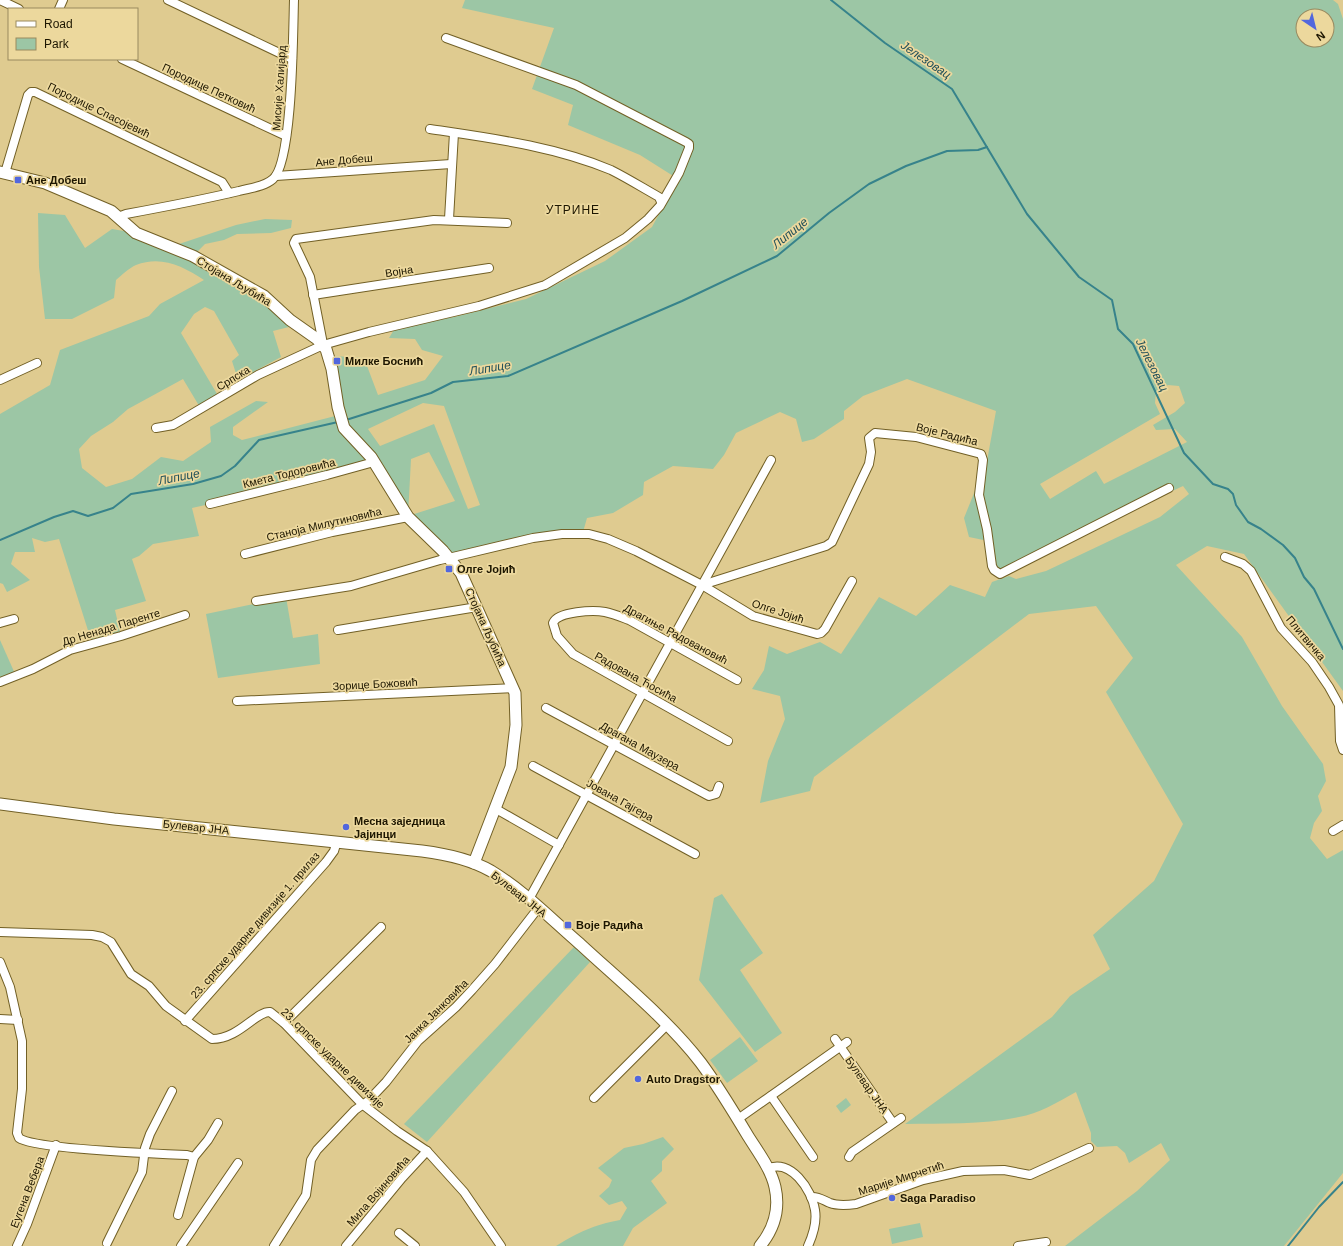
<svg xmlns="http://www.w3.org/2000/svg" width="1343" height="1246" font-family="Arial,sans-serif">
  <style>
    .green { fill: #9cc6a5; fill-rule: evenodd }
    .lines { fill: none; stroke-linecap: round; stroke-linejoin: round }
    .stream { stroke: #37838b; stroke-width: 2 }
    .street-casing { stroke: #726026; stroke-width: 10 }
    .secondary-casing { stroke: #726026; stroke-width: 13 }
    .street { stroke: #fff; stroke-width: 8 }
    .secondary { stroke: #fff; stroke-width: 11 }
    .poi-dot { fill: #5267dd; stroke: #ecd89d; stroke-width: 1.5 }
    .labels { text-anchor: middle; stroke-width: 3.5; stroke-linejoin: round; paint-order: stroke }
    .street-label { font-size: 11px; fill: #1d1601; stroke: #ecd89d }
    .poi-label { font-size: 11px; font-weight: bold; fill: #1d1601; stroke: #ecd89d; text-anchor: start }
    .water-label { font-size: 12px; font-style: italic; fill: #22515a; stroke: #ecd89d }
    .neighbourhood-label { font-size: 12px; letter-spacing: 1px; fill: #1d1601; stroke: #ecd89d }
  </style>
  <rect width="100%" height="100%" fill="#dfcb90"/>
  <g class="green">
    <path d="M465,0H1333L1338,4L1343,19V691L1244,554L1207,546L1176,565L1242,637L1282,706L1323,764L1326,781L1318,796L1322,811L1314,823L1310,838L1327,859L1343,850V1173L1284,1246H1065L1137,1191L1170,1160L1161,1143L1129,1163L1125,1153L1117,1146L1097,1147L1091,1141V1133L1076,1092C1058,1102 1038,1114 1019,1117C982,1125 943,1123 905,1124L1052,1017L1070,996L1110,969L1093,935L1154,881L1183,824L1106,692L1133,658L1096,606L1029,614L814,777L810,791L760,803L768,761L785,719L780,696L752,689L764,670L769,646L787,654L820,642L841,654L879,597L916,616L950,585L985,597L992,582L1009,576L1016,579L1046,571L1160,517L1189,494L1183,486L1001,572L994,569L993,542L969,537L964,518L987,461L996,411L907,379L863,396L844,411V419L814,439L802,442L796,419L780,412L736,433L724,455L713,469L673,466L644,482L643,495L613,513L587,518L583,532L546,536L449,558L408,517L374,462L241,497L192,508L199,536L153,544L139,556L132,559L146,601L115,610L121,636L92,643L59,539L45,542L32,538L35,552H15L11,564L30,580L7,592L3,584L0,583V414L50,385L60,350L149,316L160,304L204,280C183,266 161,255 136,265C129,268 122,275 116,280L114,298L72,319H45L39,267L38,213L65,215L85,248L112,229L136,233L182,252L179,244L236,225L265,219L292,220L291,228L271,233L237,234L224,240L205,244L193,256L264,296L297,325L273,331L281,357L255,371L239,383L232,361L239,355L214,311L205,307L194,314L181,333L220,399L201,409L183,379L128,409L113,422L91,436L79,449L82,468L106,487L132,479L161,457L183,461L211,442L210,427L256,401L268,402L233,427V435L242,440L339,415L345,429L366,451L350,427L344,413L335,356L364,358L378,395L425,380L443,356L422,350L415,339L389,338L395,328L454,317L526,299L605,261L652,227L678,179L640,155L568,125L573,105L532,89L554,28L462,8ZM1303,16H1327V40H1303ZM1168,385L1179,386L1185,403L1175,412L1153,425L1156,430L1175,429L1187,442L1104,484L1096,471L1050,499L1040,484L1160,414L1155,403L1156,392ZM423,403L444,406L480,505L468,509L434,424L380,446L368,429ZM429,452L455,501L408,516L411,459Z"/>
    <polygon points="286,597 293,638 318,634 320,664 218,678 206,614"/>
    <polygon points="0,640 16,676 0,682"/>
    <polygon points="722,894 763,953 740,970 782,1033 755,1052 699,980 714,898"/>
    <polygon points="574,947 590,962 427,1142 404,1124"/>
    <polygon points="740,1037 758,1061 727,1083 710,1060"/>
    <polygon points="846,1098 851,1105 841,1113 836,1106"/>
    <path d="M663,1137L674,1149L662,1161V1171L651,1181L667,1203L633,1228L623,1246H556C579,1232 593,1225 620,1220L627,1208L622,1201L609,1205L599,1196L609,1187L612,1180L598,1168L624,1148L643,1144Z"/>
    <polygon points="920,1223 923,1237 892,1244 889,1229"/>
  </g>
  <g class="lines">
    <g class="stream">
      <polyline points="831,0 885,43 952,89 1027,214 1079,277 1112,300 1118,329 1133,344 1184,453 1213,484 1228,489 1233,494 1236,505 1248,522 1261,529 1283,545 1295,558 1304,577 1314,589 1343,649"/>
      <polyline points="346,420 431,393 453,382 508,376 682,301 777,256 829,213 869,184 906,166 947,151 978,150 987,147"/>
      <polyline points="0,540 54,517 73,511 88,516 113,508 131,494 193,484 221,476 235,466 259,440 338,422"/>
      <polyline points="1288,1246 1319,1207 1343,1182"/>
    </g>
    <defs>
      <g id="street">
        <polyline points="0,0 19,9"/>
        <polyline points="168,0 292,59"/>
        <polyline points="59,9 63,0"/>
        <polyline points="122,59 286,136"/>
        <path d="M430,129C490,138 554,146 611,170C627,178 643,188 659,197L661,202"/>
        <polyline points="5,173 28,95 31,92 35,92 222,182 229,193"/>
        <polyline points="276,176 451,164"/>
        <path d="M118,217L126,214C164,207 201,200 239,191C250,188 264,187 273,179C293,162 293,30 294,0"/>
        <polyline points="449,219 454,133"/>
        <polyline points="313,295 489,268"/>
        <polyline points="323,344 310,277 294,243 296,239 434,220 507,223"/>
        <polyline points="0,380 37,363"/>
        <polyline points="156,428 173,425 258,375 323,345 369,332 479,306 545,285 625,238 648,219 660,206 679,173 689,148 689,144 686,142 576,85 446,38"/>
        <polyline points="210,504 327,475 374,462"/>
        <polyline points="245,554 332,532 408,517"/>
        <polyline points="1225,557 1243,564 1251,571 1281,628 1312,662 1329,687 1339,705 1340,741 1343,750"/>
        <polyline points="702,585 826,546 832,542 869,464 871,452 869,438 875,433 916,437 981,454 983,460 979,495 987,529 992,566 994,570 1000,574 1169,488"/>
        <polyline points="256,601 351,586 440,560 533,538 562,534 589,534 608,539 636,551 702,585 753,616 817,634 821,633 825,629 852,581"/>
        <polyline points="0,623 14,619"/>
        <polyline points="338,630 477,607"/>
        <polyline points="0,682 33,669 70,650 121,636 185,615"/>
        <polyline points="237,701 513,688"/>
        <polyline points="546,708 709,796 716,794 719,786"/>
        <path d="M728,741L573,654L557,636L553,623C558,611 594,610 605,612C614,614 621,617 629,620L737,680"/>
        <polyline points="533,766 695,854"/>
        <polyline points="496,809 559,845"/>
        <polyline points="1333,831 1343,825"/>
        <polyline points="529,899 771,460"/>
        <path d="M0,932L92,935L102,937L111,942L131,974L149,986L166,1006L212,1039C239,1039 256,1011 270,1012L284,1023L362,1104L397,1131L427,1151L464,1192L501,1246"/>
        <path d="M0,962L10,987L22,1041V1089L17,1133L19,1138C34,1149 162,1154 187,1155L194,1157"/>
        <polyline points="0,1019 18,1020"/>
        <polyline points="185,1021 326,862 334,851 337,841"/>
        <polyline points="284,1023 381,927"/>
        <polyline points="835,1039 893,1123"/>
        <polyline points="771,1096 813,1157"/>
        <polyline points="594,1098 667,1025"/>
        <polyline points="738,1119 847,1042"/>
        <polyline points="849,1157 852,1152 901,1118"/>
        <path d="M767,1169C790,1157 812,1190 815,1210C817,1222 813,1235 808,1246"/>
        <path d="M811,1197C818,1196 823,1200 830,1203C838,1206 848,1205 856,1204L923,1180L963,1171L1004,1170L1030,1175L1089,1148"/>
        <polyline points="178,1215 194,1157 208,1140 218,1123"/>
        <polyline points="399,1233 415,1246"/>
        <polyline points="107,1243 142,1172 145,1148 150,1134 172,1091"/>
        <polyline points="17,1246 27,1224 56,1145"/>
        <polyline points="181,1246 238,1163"/>
        <polyline points="274,1246 306,1195 311,1160 317,1150 355,1110 368,1101 386,1082 418,1041 456,1007 472,990 495,964 539,907"/>
        <polyline points="346,1246 402,1178 427,1151"/>
        <polyline points="1018,1246 1046,1242"/>
      </g>
      <g id="secondary">
        <polyline points="0,172 45,183 111,211 136,233 193,256 264,296 290,320 317,339 326,349 332,369 338,407 344,428 371,457 408,517 443,551 461,573 515,693 516,725 511,767 474,863"/>
        <path d="M0,804L114,819L422,851C446,854 470,859 491,871C524,891 551,919 580,944C620,981 668,1020 701,1063C718,1086 733,1111 748,1136C758,1152 771,1169 775,1187C780,1209 774,1229 760,1246"/>
      </g>
    </defs>
    <use href="#street" class="street-casing"/>
    <use href="#secondary" class="secondary-casing"/>
    <use href="#street" class="street"/>
    <use href="#secondary" class="secondary"/>
  </g>
  <g class="poi-dot">
    <rect x="14" y="176" width="8" height="8" rx="2"/>
    <rect x="333" y="357" width="8" height="8" rx="2"/>
    <rect x="445" y="565" width="8" height="8" rx="2"/>
    <circle cx="346" cy="827" r="4"/>
    <rect x="564" y="921" width="8" height="8" rx="2"/>
    <circle cx="638" cy="1079" r="4"/>
    <circle cx="892" cy="1198" r="4"/>
  </g>
  <g class="labels">
    <g class="street-label">
      <text transform="translate(209 88) rotate(25)" y="4">Породице Петковић</text>
      <text transform="translate(279 88) rotate(-86)" y="4">Мисије Халијард</text>
      <text transform="translate(99 110) rotate(26)" y="4">Породице Спасојевић</text>
      <text transform="translate(344 160) rotate(-5)" y="4">Ане Добеш</text>
      <text transform="translate(399 271) rotate(-9)" y="4">Војна</text>
      <text transform="translate(234 281) rotate(31)" y="4">Стојана Љубића</text>
      <text transform="translate(233 378) rotate(-32)" y="4">Српска</text>
      <text transform="translate(947 434) rotate(14)" y="4">Воје Радића</text>
      <text transform="translate(289 473) rotate(-14)" y="4">Кмета Тодоровића</text>
      <text transform="translate(324 524) rotate(-13)" y="4">Станоја Милутиновића</text>
      <text transform="translate(778 611) rotate(18)" y="4">Олге Јојић</text>
      <text transform="translate(111 627) rotate(-17)" y="4">Др Ненада Паренте</text>
      <text transform="translate(486 627) rotate(66)" y="4">Стојана Љубића</text>
      <text transform="translate(676 634) rotate(28)" y="4">Драгиње Радовановић</text>
      <text transform="translate(1306 638) rotate(50)" y="4">Плитвичка</text>
      <text transform="translate(636 677) rotate(29)" y="4">Радована Ћосића</text>
      <text transform="translate(375 684) rotate(-3)" y="4">Зорице Божовић</text>
      <text transform="translate(640 746) rotate(29)" y="4">Драгана Маузера</text>
      <text transform="translate(620 800) rotate(29)" y="4">Јована Гајгера</text>
      <text transform="translate(196 827) rotate(6)" y="4">Булевар ЈНА</text>
      <text transform="translate(519 894) rotate(38)" y="4">Булевар ЈНА</text>
      <text transform="translate(255 925) rotate(-49)" y="4">23. српске ударне дивизије 1. прилаз</text>
      <text transform="translate(436 1011) rotate(-45)" y="4">Јанка Јанковића</text>
      <text transform="translate(333 1058) rotate(44)" y="4">23. српске ударне дивизије</text>
      <text transform="translate(867 1085) rotate(55)" y="4">Булевар ЈНА</text>
      <text transform="translate(901 1178) rotate(-18)" y="4">Марије Мирчетић</text>
      <text transform="translate(378 1191) rotate(-49)" y="4">Мила Војиновића</text>
      <text transform="translate(27 1192) rotate(-69)" y="4">Еугена Вебера</text>
    </g>
    <g class="poi-label">
      <text x="26" y="184">Ане Добеш</text>
      <text x="345" y="365">Милке Боснић</text>
      <text x="457" y="573">Олге Јојић</text>
      <text x="354" y="825">Месна заједница<tspan x="354" dy="13">Јајинци</tspan></text>
      <text x="576" y="929">Воје Радића</text>
      <text x="646" y="1083">Auto Dragstor</text>
      <text x="900" y="1202">Saga Paradiso</text>
    </g>
    <g class="water-label">
      <text transform="translate(926 60) rotate(34)" y="4">Јелезовац</text>
      <text transform="translate(790 233) rotate(-39)" y="4">Липице</text>
      <text transform="translate(1152 365) rotate(63)" y="4">Јелезовац</text>
      <text transform="translate(490 368) rotate(-9)" y="4">Липице</text>
      <text transform="translate(179 477) rotate(-11)" y="4">Липице</text>
    </g>
    <g class="neighbourhood-label">
      <text x="573" y="214">УТРИНЕ</text>
    </g>
  </g>
  <rect x="8" y="8" width="130" height="52" fill="#ecd89d" stroke="#998a5f"/>
  <rect x="16" y="21" width="20" height="6" fill="#ffffff" stroke="#998a5f"/>
  <text x="44" y="28" font-size="12" fill="#1d1601">Road</text>
  <rect x="16" y="38" width="20" height="12" fill="#9cc6a5" stroke="#998a5f"/>
  <text x="44" y="48" font-size="12" fill="#1d1601">Park</text>
  <g transform="translate(1315 28) rotate(145)"><circle r="19" fill="#ecd89d" stroke="#998a5f"/>
  <path d="M0-3L7 15L0 10L-7 15Z" fill="#5267dd"/>
  <text y="-6" font-size="11" font-weight="bold" text-anchor="middle" fill="#1d1601">N</text>
  </g>
</svg>
